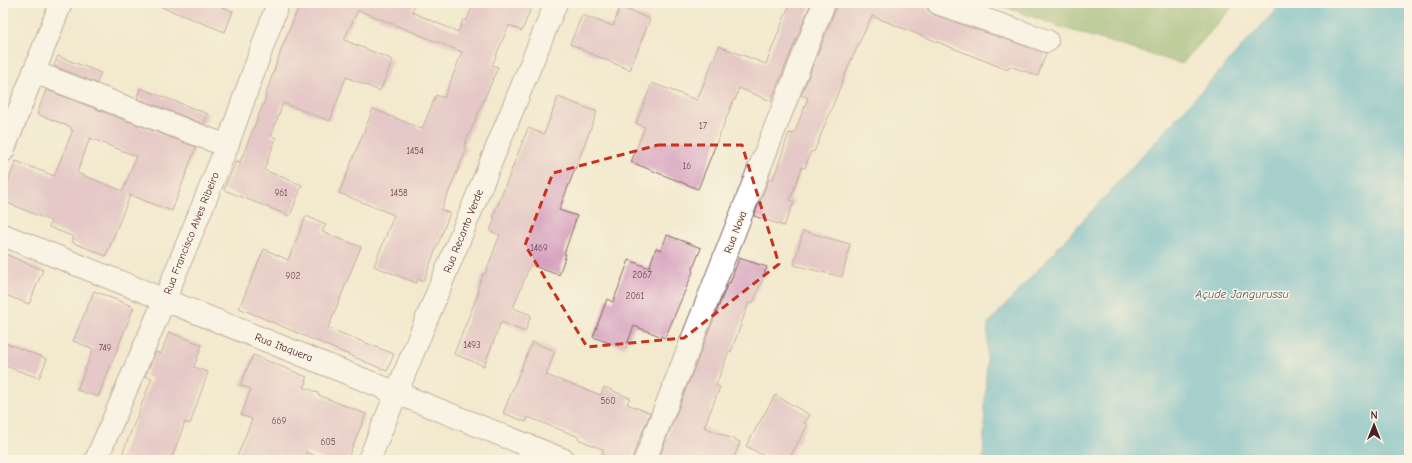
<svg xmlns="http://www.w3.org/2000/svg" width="1412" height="463" font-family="'Comic Neue',sans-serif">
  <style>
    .forest { fill: #82aa61; stroke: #666446 }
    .water { fill: #4bb0ca; stroke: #4a687a }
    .building { fill: #d5a1be; fill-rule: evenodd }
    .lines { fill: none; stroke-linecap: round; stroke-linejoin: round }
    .minor-casing { stroke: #856664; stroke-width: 24 }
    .minor { stroke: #fff; stroke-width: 22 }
    .marked { fill: none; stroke: #c8321e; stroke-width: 3; stroke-dasharray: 8 5; stroke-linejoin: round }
    .labels { text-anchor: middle; stroke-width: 3; stroke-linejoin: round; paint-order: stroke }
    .number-label { font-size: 9px; fill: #6d4050 }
    .street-label { font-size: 11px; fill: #4a1f2b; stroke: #fcf5e5 }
    .water-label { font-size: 12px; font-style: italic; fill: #4a596b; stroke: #fcf5e5 }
  </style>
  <rect width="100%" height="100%" fill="#fcf5e5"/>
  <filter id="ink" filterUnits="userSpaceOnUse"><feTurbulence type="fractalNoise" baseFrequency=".025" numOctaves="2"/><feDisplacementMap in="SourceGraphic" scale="8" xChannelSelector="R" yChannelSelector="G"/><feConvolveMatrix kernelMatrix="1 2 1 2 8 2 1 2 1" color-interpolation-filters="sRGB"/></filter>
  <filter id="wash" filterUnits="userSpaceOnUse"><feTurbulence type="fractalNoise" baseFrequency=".012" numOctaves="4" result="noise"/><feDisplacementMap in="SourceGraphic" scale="16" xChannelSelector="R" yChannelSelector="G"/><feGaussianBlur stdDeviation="0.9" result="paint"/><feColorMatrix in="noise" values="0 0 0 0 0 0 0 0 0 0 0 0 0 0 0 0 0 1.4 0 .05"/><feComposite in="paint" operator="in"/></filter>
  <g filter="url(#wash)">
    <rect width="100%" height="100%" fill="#f2e9ce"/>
    <polygon class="forest" points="995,3 1236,3 1182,64 1063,28"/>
    <polygon class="water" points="1282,3 1409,3 1409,460 983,460 988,324"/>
    <g id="blocks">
      <g class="building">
        <polygon points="154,3 211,3 233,11 225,32 154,4"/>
        <polygon points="300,3 415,3 412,12 458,32 463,20 466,21 474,3 533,3 522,31 509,25 492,65 498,67 464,146 467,148 441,210 450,213 423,282 418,279 416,283 374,266 394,215 339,193 373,109 422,129 436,95 444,98 462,52 358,10 344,40 393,60 380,91 346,77 330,121 283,103 271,136 276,138 264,170 302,185 290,216 224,190 236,161 240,162 266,97 265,96 282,48"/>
        <polygon points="790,3 811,3 771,101 739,88 735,100 734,99 698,189 631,162 645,127 636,123 652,83 697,100 719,46 766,64"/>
        <polygon points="836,3 918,3 926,6 929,11 934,15 1046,53 1038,76 1010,66 1008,70 872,16 851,60 814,152 811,151 805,168 802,167 790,200 794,202 784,226 754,216 769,179 773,180 789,133 794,134 808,98 801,95 836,8"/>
        <polygon points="620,7 650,19 630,70 582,50 582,49 570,44 582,15 613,26"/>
        <polygon points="58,56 101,73 97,83 54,66"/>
        <polygon points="140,88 208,114 204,124 137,98"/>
        <path d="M46,90L196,147L172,211L130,195L106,256L72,242L74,237L49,227L51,221L3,201V195L16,161L54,176L73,130H71V127L37,114ZM90,138L136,156L123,191L77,173Z"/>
        <polygon points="558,97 597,112 559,210 577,216 564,254 566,254 559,275 530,265 513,308 531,315 525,332 501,322 484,366 454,354 479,291 477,290 483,274 485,274 500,235 490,231 495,218 493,217 528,128 544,134"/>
        <polygon points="306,216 326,224 322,232 361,247 328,328 394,354 387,371 239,308 264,249 288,260"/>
        <polygon points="803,231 850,244 842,277 794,265"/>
        <polygon points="667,235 701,248 692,271 693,272 665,338 634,326 625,349 593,337 607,299 613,302 629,260 649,268 656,248 661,250"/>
        <polygon points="3,253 43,270 29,304 3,294"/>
        <polygon points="739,258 767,267 753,303 749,302 731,352 729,351 716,385 720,387 704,427 740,442 733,460 658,460 728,283 730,283"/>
        <polygon points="94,291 134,307 98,397 77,390 93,349 73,341"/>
        <polygon points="169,332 202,345 194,367 208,372 190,424 185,422 171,460 120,460 152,378 145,376 156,352 161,354"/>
        <polygon points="3,342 47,359 39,378 3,365"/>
        <polygon points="532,342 555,351 546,375 601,395 604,387 630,398 627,404 650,413 633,455 633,460 616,460 602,454 604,450 578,439 579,437 528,417 526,422 503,413"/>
        <polygon points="253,355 307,377 305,381 307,382 304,387 318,393 318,395 366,414 347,460 325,460 306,452 305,460 236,460 252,419 241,415 251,389 240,385"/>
        <polygon points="775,395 810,415 804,423 808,425 788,460 772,460 746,446"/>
      </g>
    </g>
  </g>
  <g filter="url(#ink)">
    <use href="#blocks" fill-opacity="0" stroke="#856664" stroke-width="1"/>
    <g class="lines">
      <defs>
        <g id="minor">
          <polyline points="938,3 1047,41"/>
          <polyline points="34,72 227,146"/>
          <polyline points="3,151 61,3"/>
          <path d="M3,235C189,311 378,384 564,460"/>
          <polyline points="96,460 164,301 227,146 278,3"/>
          <polyline points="369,460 556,3"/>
          <polyline points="645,460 824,3"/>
        </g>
      </defs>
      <use href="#minor" class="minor-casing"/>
      <use href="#minor" class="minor"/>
    </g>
  </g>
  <path d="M0 0H1412V463H0ZM658,145H742L779,264L684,338L587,347L525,245L553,173Z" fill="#f2e9ce" fill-opacity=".55" fill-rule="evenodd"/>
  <path class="marked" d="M658,145H742L779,264L684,338L587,347L525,245L553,173Z"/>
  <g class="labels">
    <g class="number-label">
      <text x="703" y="129">17</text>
      <text x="415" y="154">1454</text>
      <text x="687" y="169">16</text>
      <text x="281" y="196">961</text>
      <text x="399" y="196">1458</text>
      <text x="539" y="251">1469</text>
      <text x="642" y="278">2067</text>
      <text x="293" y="279">902</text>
      <text x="635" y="299">2061</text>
      <text x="472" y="348">1493</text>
      <text x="105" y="351">749</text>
      <text x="608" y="404">560</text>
      <text x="279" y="424">669</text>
      <text x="328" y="445">605</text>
    </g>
    <g class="street-label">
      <text transform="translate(463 231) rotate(-68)" y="4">Rua Recanto Verde</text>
      <text transform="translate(735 232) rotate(-69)" y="4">Rua Nova</text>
      <text transform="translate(191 233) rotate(-68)" y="4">Rua Francisco Alves Ribeiro</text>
      <text transform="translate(284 347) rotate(21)" y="4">Rua Itaquera</text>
    </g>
    <g class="water-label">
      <text x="1242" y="298">Açude Jangurussu</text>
    </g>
  </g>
  <rect width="1412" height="463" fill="none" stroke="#fcf5e5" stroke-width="16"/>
  <g transform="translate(1374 425)" stroke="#fcf5e5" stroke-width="3" paint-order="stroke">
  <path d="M0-3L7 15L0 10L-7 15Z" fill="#4a1f2b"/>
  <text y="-6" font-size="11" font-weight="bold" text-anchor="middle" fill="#4a1f2b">N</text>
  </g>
</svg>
